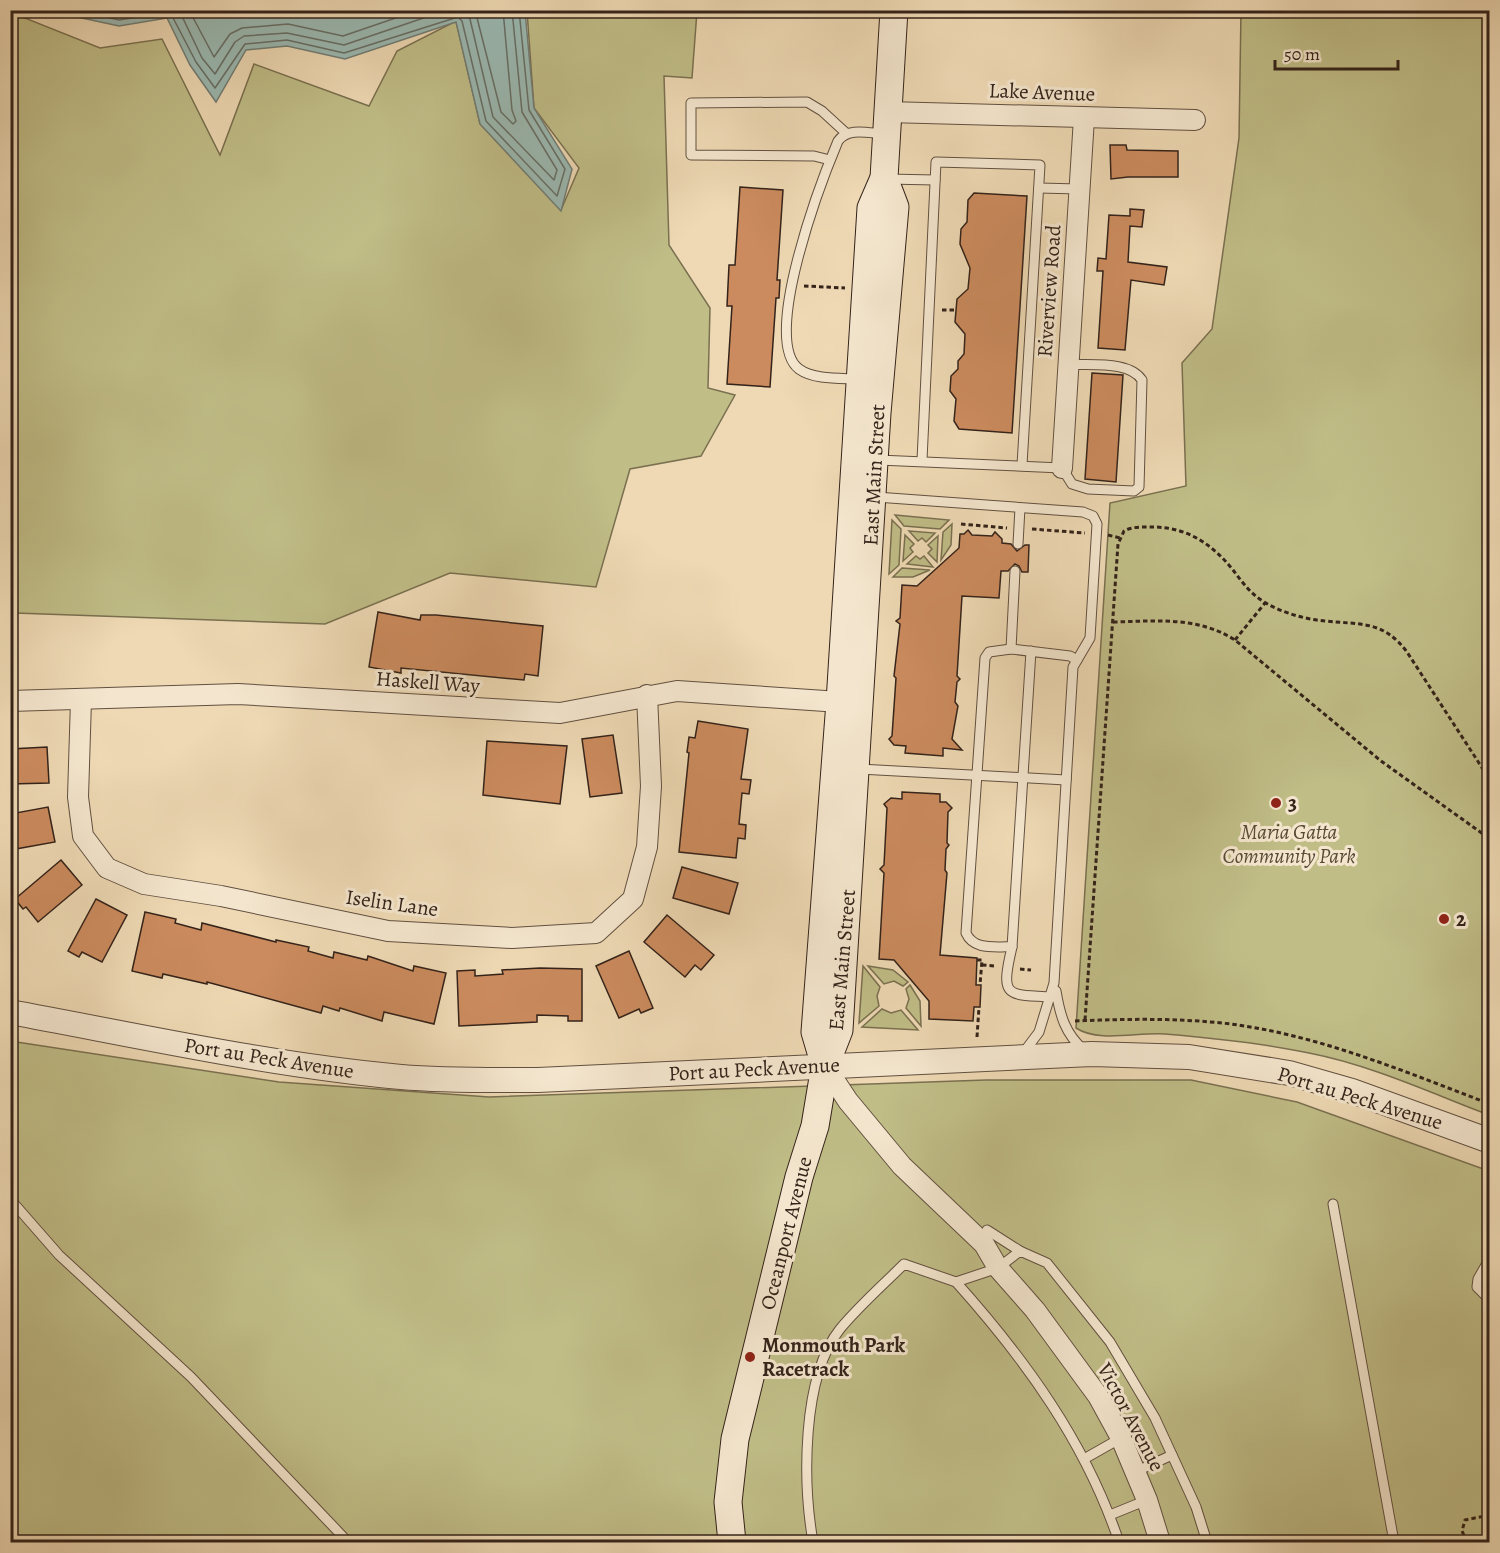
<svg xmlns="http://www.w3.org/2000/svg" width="1500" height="1553" font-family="Alegreya,serif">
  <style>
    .green { fill: #c0bd87; stroke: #7a7050; stroke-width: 1.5 }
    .water { fill: #9ab9b2; stroke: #717d75; stroke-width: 1.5 }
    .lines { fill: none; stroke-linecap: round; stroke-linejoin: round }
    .shore { stroke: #676e66; stroke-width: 1.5 }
    .building { fill: #cb8b5e; stroke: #34231a; stroke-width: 1.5 }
    .service-casing { stroke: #625040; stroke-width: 11 }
    .minor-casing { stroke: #625040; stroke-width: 22 }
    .tertiary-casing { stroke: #625040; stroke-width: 26 }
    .secondary-casing { stroke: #34231a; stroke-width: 29 }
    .path { stroke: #34231a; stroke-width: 3; stroke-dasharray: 4.5 3; stroke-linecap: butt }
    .service { stroke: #f4e6ce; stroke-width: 9 }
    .minor { stroke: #f4e6ce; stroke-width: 20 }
    .tertiary { stroke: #f4e6ce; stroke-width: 24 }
    .secondary { stroke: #f4e6ce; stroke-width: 27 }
    .poi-dot { fill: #8f2418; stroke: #f4e6ce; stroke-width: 2 }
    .labels { text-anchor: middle; stroke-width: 6; stroke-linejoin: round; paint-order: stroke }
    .street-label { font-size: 21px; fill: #34231a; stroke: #f4e6ce }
    .poi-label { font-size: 21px; font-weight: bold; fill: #34231a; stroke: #f4e6ce; text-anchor: start }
    .park-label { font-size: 21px; font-style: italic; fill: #574a35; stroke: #f4e6ce }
  </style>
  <rect width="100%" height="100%" fill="#eed9b4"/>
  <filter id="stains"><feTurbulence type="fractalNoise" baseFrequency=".00333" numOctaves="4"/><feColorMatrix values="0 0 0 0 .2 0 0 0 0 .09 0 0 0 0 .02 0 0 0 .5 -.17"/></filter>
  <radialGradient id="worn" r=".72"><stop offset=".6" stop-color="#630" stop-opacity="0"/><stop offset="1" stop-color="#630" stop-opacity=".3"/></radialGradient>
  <g class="green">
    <polygon points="527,11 697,11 692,78 664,76 669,245 710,308 708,388 735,395 701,456 630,469 596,587 450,573 325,624 15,613 10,595 10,12 100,48 162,39 220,155 254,64 369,106 397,51 456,21 480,124 561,210 579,168 534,108"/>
    <path d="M1241,11H1489V1115C1431,1093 1371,1065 1309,1053C1262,1043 1213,1038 1165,1034C1137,1032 1099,1043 1076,1028L1110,503L1186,486L1182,363L1212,329L1239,138Z"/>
    <polygon points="895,515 949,520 940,529 904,526"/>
    <polygon points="892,520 901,529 899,565 889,574"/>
    <polygon points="952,524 951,545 941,560 943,532"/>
    <polygon points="909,531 935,533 926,542 922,538 918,541"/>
    <polygon points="905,535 914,544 910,548 913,552 903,561"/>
    <polygon points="938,536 937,562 928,553 932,549 928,545"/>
    <polygon points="916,556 920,559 924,556 933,567 907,564"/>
    <polygon points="902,568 930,570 913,577 893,577"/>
    <polygon points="863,966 880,987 877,996 879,1006 859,1023"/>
    <polygon points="868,966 893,970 908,982 903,986 894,981 884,984"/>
    <polygon points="910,985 920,1001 921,1026 906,1008 909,999 906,989"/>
    <polygon points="882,1009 891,1013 901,1010 918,1030 862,1027"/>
    <polygon points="10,1041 279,1082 489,1097 986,1080 1191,1080 1297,1102 1489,1171 1489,1542 11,1542"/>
  </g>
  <polygon class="water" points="49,11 525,11 534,108 572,169 561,211 480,124 456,22 345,59 287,46 246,50 216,102 190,65 167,18 119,26"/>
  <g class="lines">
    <g class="shore">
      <polyline points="76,10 119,20 170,12 196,62 215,88 245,44 287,40 344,53 458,17 462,21 486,121 557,196 565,169 529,110 519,10"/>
      <polyline points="179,10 202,58 215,74 235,42 244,36 287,33 344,45 447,10"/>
      <polyline points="189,10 214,57 230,34 242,28 288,24 343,36 419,10"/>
      <polyline points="463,10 470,19 493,117 554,180 557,170 522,112 512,10"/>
      <polyline points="475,10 501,112 513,124 516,121 512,110 503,10"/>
    </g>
  </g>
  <g class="building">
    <polygon points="1110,145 1126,145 1127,150 1178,151 1178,177 1128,177 1111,179"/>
    <polygon points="740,187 783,190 777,280 780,280 779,298 776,298 770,387 727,384 732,306 727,306 729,265 735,265"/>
    <polygon points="974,193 1027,196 1012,433 959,429 954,421 956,399 950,391 951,376 958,369 958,361 964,354 965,334 955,322 957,299 968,289 970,268 960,244 961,229 967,222 968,200"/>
    <polygon points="1130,209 1144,210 1142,227 1130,226 1128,262 1167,267 1164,285 1131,280 1125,350 1098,348 1103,271 1097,271 1098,258 1106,259 1109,215 1130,216"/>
    <polygon points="1092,373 1123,375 1116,482 1085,479"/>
    <polygon points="968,530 972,535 992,536 995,532 1002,539 1002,543 1011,544 1017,551 1025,545 1029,545 1028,572 1022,572 1019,566 1015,564 1008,571 1001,571 999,598 962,596 957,676 960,679 957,682 955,702 958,706 952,739 962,750 943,748 943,756 905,753 906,746 894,745 889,739 892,736 896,678 894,676 900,624 896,621 900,618 902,585 917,586 959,548 960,534 964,534"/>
    <polygon points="378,612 420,620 421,615 436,615 543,626 538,676 525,674 524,680 401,668 401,673 369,667"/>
    <polygon points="698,721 748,729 741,779 751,780 749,794 742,793 739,824 746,825 745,839 738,838 736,858 679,852 689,753 687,752 689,737 695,738"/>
    <polygon points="613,735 622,793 590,797 582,739"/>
    <polygon points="487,741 567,746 560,804 483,795"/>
    <polygon points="47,747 49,783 10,784 10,749"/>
    <polygon points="902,792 940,794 940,802 946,802 952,808 948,812 947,843 949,845 946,849 945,870 947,873 940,955 977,958 976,985 981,985 980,1007 974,1007 973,1021 929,1019 929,1001 894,960 879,959 884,873 880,869 884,865 887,808 884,804 891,798 902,799"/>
    <polygon points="48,807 55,842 10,850 10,814"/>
    <polygon points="61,860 82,885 38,922 26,907 23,909 15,899"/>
    <polygon points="682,867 738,883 729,914 673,898"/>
    <polygon points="96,899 127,915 102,962 82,952 79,957 68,951"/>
    <polygon points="145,912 176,919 175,923 201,930 202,923 276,942 276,940 309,947 308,951 333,958 334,952 367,960 368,956 413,971 414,966 446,973 434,1024 384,1012 382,1021 340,1008 339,1011 323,1006 321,1013 207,982 207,984 163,974 162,978 132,971"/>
    <polygon points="667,915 714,955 701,970 695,965 685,977 644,942"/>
    <polygon points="629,951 653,1008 641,1013 639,1009 619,1018 596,966"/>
    <polygon points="540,968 582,969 582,1021 568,1021 568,1016 537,1015 537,1022 459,1026 457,971 475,970 475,976 503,974 502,970"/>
  </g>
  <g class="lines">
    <defs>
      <g id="service">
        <polyline points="830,160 814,156 691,155 691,103 807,102 822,111 846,133"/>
        <polyline points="887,179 935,180"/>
        <polyline points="1039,188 1079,189"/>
        <path d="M858,379C841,378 814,380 799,369C760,340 822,179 838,141C848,127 868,133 884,134"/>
        <path d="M878,460L1062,468L1072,484L1088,489L1134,491L1139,487L1142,380C1129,360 1090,366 1068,364"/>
        <polyline points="922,460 936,162 1040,165 1022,465"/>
        <polyline points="876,497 1083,512 1093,516 1097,524 1090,638 1073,667 1054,983 1039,1032 1024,1052"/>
        <polyline points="1018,544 1020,508"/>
        <polyline points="1011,649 1015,571"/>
        <path d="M1031,651L1012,947C1000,998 1006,995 1054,997"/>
        <polyline points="859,769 1066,780"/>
        <path d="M1012,947C996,946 974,951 966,933L985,658L989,652L1011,649L1070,656L1077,660"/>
        <path d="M1056,991C1060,1015 1065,1034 1084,1050"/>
        <polyline points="10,1199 59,1255 191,1377 348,1542"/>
        <polyline points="1333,1204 1394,1542"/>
        <polyline points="987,1230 1020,1251"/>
        <polyline points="1490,1258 1478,1279 1477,1287 1490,1300"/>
        <path d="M956,1282C1025,1359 1086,1443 1119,1542"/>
        <polyline points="1084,1459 1121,1438"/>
        <polyline points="1135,1472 1172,1455"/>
        <polyline points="1110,1515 1147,1500"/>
        <path d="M813,1542C803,1484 801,1378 840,1329C859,1306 883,1285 904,1264L956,1282L998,1268L1020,1251L1047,1263L1110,1342L1155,1418L1196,1507L1207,1542"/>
      </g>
      <g id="minor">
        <polyline points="887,112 1195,120"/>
        <polyline points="1062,468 1084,118"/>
        <polyline points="81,700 78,797 83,836 107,868 144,884 221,896 388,931 512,938 596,933 633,899 647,847 651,786 647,695"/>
        <polyline points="10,701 238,694 560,713 677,691 840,702"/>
        <polyline points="825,1066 848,1101 902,1166 984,1244 998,1268 1035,1310 1098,1396 1121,1438 1147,1500 1160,1542"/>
      </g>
      <path id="tertiary" d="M10,1012C140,1036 270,1065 401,1077C447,1081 492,1080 538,1080L1092,1054L1189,1057L1289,1073L1352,1091L1490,1141"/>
      <g id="secondary">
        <polyline points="825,1066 815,1032 840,702 871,208 884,178 894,10"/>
        <polyline points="732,1542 728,1502 735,1439 799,1177 815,1126 825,1066 839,1030 877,413 895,207 884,178"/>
      </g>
    </defs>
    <use href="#service" class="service-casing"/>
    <use href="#minor" class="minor-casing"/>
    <use href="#tertiary" class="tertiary-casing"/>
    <use href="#secondary" class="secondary-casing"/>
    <g class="path">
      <polyline points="804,286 845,288"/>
      <polyline points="942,310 956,310"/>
      <polyline points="961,524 1007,528"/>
      <polyline points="1032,529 1085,533"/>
      <polyline points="1108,535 1120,538"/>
      <path d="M1113,622C1156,621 1197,616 1235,640L1381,761L1490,839"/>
      <polyline points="1235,640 1265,603"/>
      <polyline points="977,960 982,960 980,985"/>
      <polyline points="982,965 995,966"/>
      <polyline points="1020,969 1031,970"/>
      <path d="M1085,1020L1118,544L1124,531C1133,526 1145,527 1155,527C1188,528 1212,544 1233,570C1242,582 1251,594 1264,602C1283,613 1304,619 1325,621C1361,625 1383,620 1407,652L1490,780"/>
      <path d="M1075,1021C1124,1019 1173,1018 1222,1023C1314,1033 1403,1071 1490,1104"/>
      <polyline points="977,1037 979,1007"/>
      <polyline points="1467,1542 1462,1531 1465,1520 1490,1515"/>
    </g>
    <use href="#service" class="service"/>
    <use href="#minor" class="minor"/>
    <use href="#tertiary" class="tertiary"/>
    <use href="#secondary" class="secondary"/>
  </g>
  <g class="poi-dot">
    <circle cx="1276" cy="803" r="6"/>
    <circle cx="1444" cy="919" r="6"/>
    <circle cx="750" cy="1357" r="6"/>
  </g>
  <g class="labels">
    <g class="street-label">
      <text transform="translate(1042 92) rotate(2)" y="7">Lake Avenue</text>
      <text transform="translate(1049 291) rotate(-86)" y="7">Riverview Road</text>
      <text transform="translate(874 475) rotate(-87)" y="7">East Main Street</text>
      <text transform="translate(428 682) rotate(4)" y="7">Haskell Way</text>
      <text transform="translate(392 903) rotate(8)" y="7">Iselin Lane</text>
      <text transform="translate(842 960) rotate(-85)" y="7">East Main Street</text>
      <text transform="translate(269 1058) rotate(9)" y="7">Port au Peck Avenue</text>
      <text transform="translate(754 1069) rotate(-3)" y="7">Port au Peck Avenue</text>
      <text transform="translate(1360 1098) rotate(17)" y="7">Port au Peck Avenue</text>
      <text transform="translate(786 1233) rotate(-76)" y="7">Oceanport Avenue</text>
      <text transform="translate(1131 1417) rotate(62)" y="7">Victor Avenue</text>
    </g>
    <g class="poi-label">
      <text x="1288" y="810">3</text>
      <text x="1456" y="926">2</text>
      <text x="762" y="1352">Monmouth Park<tspan x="762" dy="24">Racetrack</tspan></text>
    </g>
    <g class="park-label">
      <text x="1289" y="839">Maria Gatta<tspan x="1289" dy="24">Community Park</tspan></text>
    </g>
  </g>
  <rect width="1500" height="1553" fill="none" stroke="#eed9b4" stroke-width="36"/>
  <rect x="12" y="12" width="1476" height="1529" fill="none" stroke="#34231a" stroke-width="3"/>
  <rect x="18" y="18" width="1464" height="1517" fill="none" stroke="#34231a" stroke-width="1.5"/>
  <path d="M1275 60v9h123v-9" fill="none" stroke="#34231a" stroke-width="3"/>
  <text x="1284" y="60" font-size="18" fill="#34231a" stroke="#f4e6ce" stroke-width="4.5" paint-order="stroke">50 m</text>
  <rect width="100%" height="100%" filter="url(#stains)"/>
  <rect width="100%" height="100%" fill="url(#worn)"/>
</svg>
